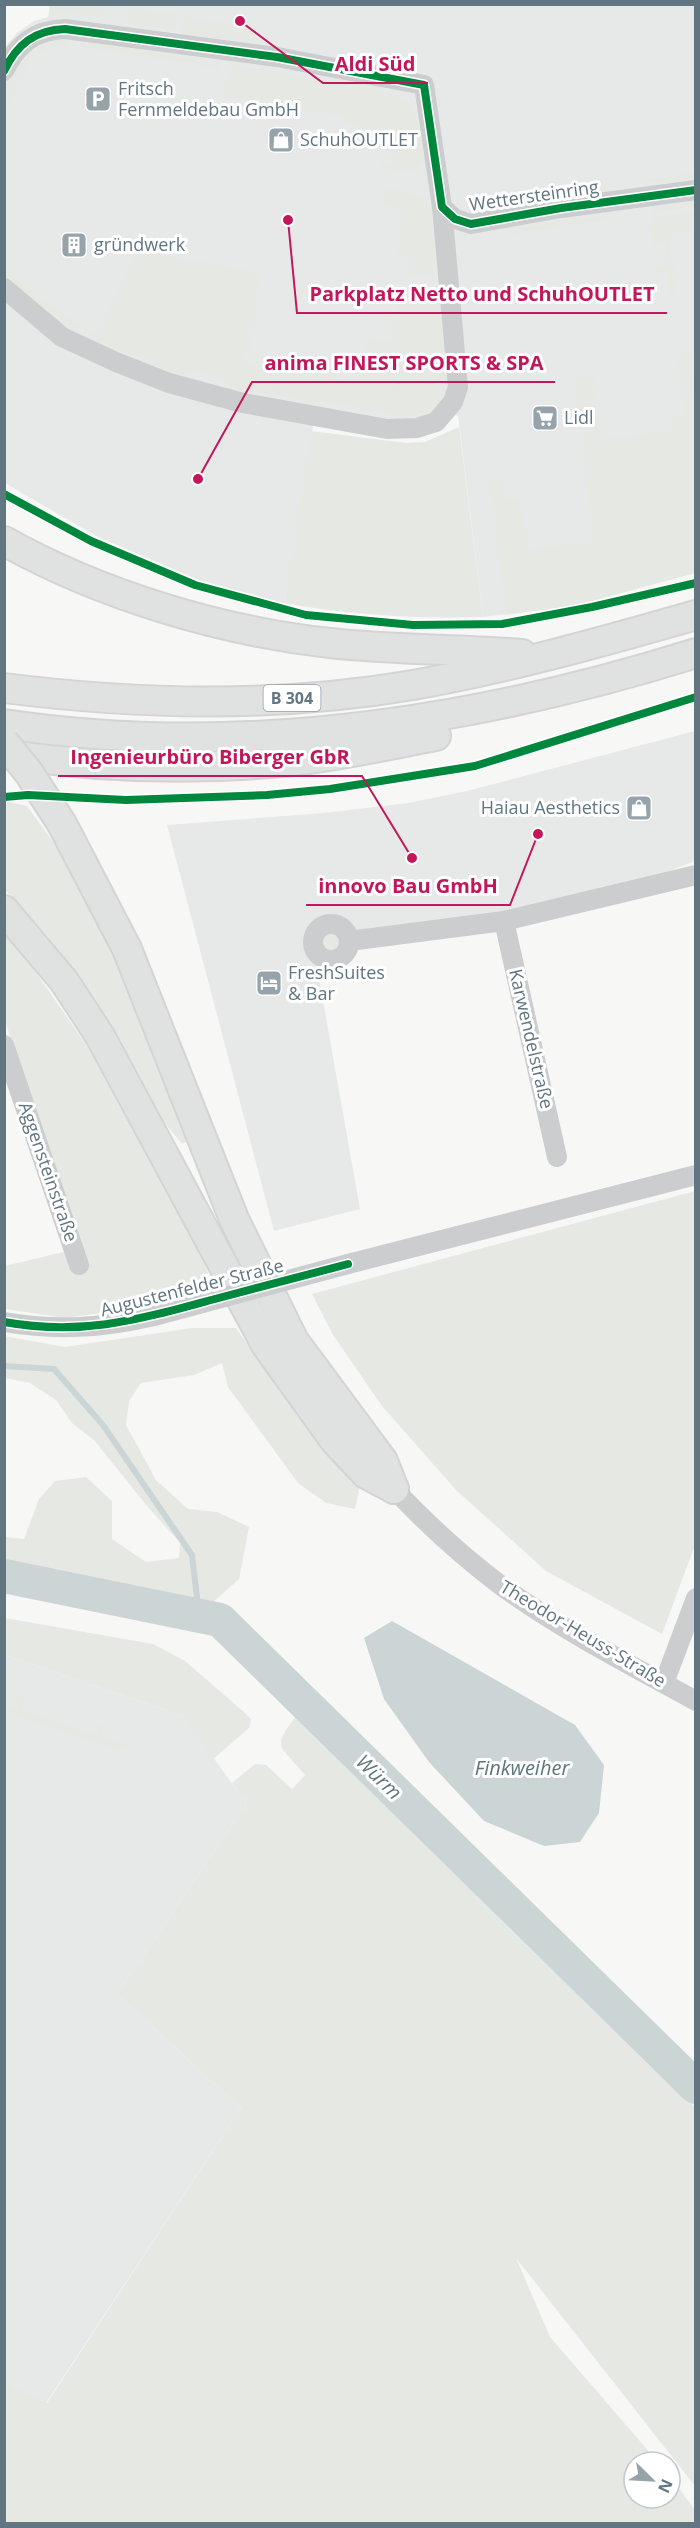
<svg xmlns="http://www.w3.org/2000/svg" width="700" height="2528" font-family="'Open Sans',sans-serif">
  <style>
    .built { fill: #e7e9e8 }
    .green { fill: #e6e9e3 }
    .water { fill: #cbd5d6 }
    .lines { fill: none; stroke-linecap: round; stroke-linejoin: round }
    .stream { stroke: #cbd5d6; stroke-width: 6 }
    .river { stroke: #cbd5d6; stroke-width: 34 }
    .highway-casing { stroke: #d4d4d4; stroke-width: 32 }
    .minor { stroke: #cccdce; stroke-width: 20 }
    .highway { stroke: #e0e1e1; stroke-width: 28 }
    .highway-bridge-casing { stroke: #d4d4d4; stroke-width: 32; stroke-linecap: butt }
    .minor-bridge { stroke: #cccdce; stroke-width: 20 }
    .highway-bridge { stroke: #e0e1e1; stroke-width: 28 }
    .cycleway-casing { stroke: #fff; stroke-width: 11 }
    .cycleway { stroke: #00873e; stroke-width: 8 }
    .labels { text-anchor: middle; stroke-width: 6; stroke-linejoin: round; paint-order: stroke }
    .shield { fill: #fff; stroke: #919fa8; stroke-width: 1.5 }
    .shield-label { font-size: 16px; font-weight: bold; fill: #627682 }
    .poi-label { font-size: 18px; fill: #627682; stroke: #fff; text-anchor: start }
    .street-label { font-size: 18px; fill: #627682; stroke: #fff }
    .water-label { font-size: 20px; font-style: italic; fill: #5d767c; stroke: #fff }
    .leader { fill: none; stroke: #c2185b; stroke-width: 2 }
    .callout-dot { fill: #c2185b; stroke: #fff; stroke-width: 2 }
    .callout-label { font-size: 20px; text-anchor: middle; font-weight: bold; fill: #c2185b; stroke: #fff; stroke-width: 6; stroke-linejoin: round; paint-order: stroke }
  </style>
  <rect width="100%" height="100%" fill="#f7f7f6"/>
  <g class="built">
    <polygon points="50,5 695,5 695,573 573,606 483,617 458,415 387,423 315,414 284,603 199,580 96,536 5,483 5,47 18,32 34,21 48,17"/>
    <polygon points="695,731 695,861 608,895 470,926 313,944 360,1209 274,1231 167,825 324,813 408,803 467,791"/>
    <polygon points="5,1655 183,1716 247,1804 117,1994 241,2108 46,2403 5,2381"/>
  </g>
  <g class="green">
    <polygon points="50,5 50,4 107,5 105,19 68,13 49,17"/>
    <polygon points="129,7 177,15 175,31 127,23"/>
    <polygon points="185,16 252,27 249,43 182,32"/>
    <path d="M68,38L67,45C23,49 19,82 5,117C4,77 27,42 68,38Z"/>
    <polygon points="83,40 220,63 220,69 82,47"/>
    <path d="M230,64L390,91C423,106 420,128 425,159C414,178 396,170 378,167L379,163L390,165L395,132L346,124V117L223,98Z"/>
    <polygon points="695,172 695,177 658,183 650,182 648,179"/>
    <polygon points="610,184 603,192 574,196 569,190"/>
    <polygon points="386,189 402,191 428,201 437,264 428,275 410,276 409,258 396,255 403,209 383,206"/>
    <polygon points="556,192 552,199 508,206 507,200"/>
    <path d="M502,200L503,207C489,209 473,214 460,206Z"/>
    <polygon points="695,200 695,207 651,214 657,206"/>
    <polygon points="695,210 695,230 670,233 676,292 669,294 667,272 655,272 655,267 666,266 664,244 653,245 650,218"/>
    <polygon points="607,214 616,219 564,227 563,221"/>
    <polygon points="559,221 560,228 511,235 512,232 517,228"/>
    <path d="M137,250L259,272L253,329H249L248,338L252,339L250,351L245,350L244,363L361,380L368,338L390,341L400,293C414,295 437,295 443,310C445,340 461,403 421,414C415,416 408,416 402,416L252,391L232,387L221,378L192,372L186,376C119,352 52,327 5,272L4,263C31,294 63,316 98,335Z"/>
    <polygon points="695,351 695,370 691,371 696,422 695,573 573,606 505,615 490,480 502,478 505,498 521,497 527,548 594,542 575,377 593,376 601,439 672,430 671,417 685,416 677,353"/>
    <path d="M459,427L483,617C416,619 350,615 284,603L311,431L406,443L425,442Z"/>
    <polygon points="4,801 27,806 61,853 113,943 190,1140 182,1144 164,1122 95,1003 18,903 5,890"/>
    <circle cx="331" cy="943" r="13"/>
    <polygon points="4,932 16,944 115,1086 190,1230 208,1273 192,1291 151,1306 65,1318 5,1309 5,1266 80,1248 5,1021"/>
    <polygon points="695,1191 695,1545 662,1634 546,1571 456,1490 382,1406 333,1335 312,1294"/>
    <polygon points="192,1328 236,1328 294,1410 360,1485 355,1509 326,1503 298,1483 228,1387 222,1363 194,1375 141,1383 129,1401 126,1425 156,1480 188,1509 217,1512 249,1527 239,1579 199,1615 5,1576 5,1537 24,1539 39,1499 55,1481 86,1477 112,1501 112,1539 146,1562 179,1558 180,1543 147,1506 94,1440 72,1423 56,1400 30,1383 5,1378 4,1336 65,1347"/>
    <polygon points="5,1618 153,1644 185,1661 245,1713 251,1719 249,1728 213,1759 183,1716 5,1655"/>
    <polygon points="20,1695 26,1697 22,1710 95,1735 100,1722 106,1724 101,1737 128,1746 120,1751 5,1711 5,1704 16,1707"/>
    <path d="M299,1712L695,2107V2486L516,2258L550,2337L658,2462H634V2498H670V2476L695,2510V2523H5V2381L47,2403L241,2108L117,1994L247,1804L232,1783L255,1764L266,1765L292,1789L305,1775C278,1743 271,1749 299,1712Z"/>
  </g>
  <polygon class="water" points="392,1621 575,1725 604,1765 599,1813 580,1842 544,1846 484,1821 429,1762 384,1699 364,1638"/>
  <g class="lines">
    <polyline class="stream" points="4,1366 54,1369 103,1425 192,1555 199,1615"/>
    <polyline class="river" points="4,1576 220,1620 696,2087"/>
    <defs>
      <g id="highway">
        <path d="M4,541C101,595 220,631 330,643C393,650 458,649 522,654"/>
        <path d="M4,688C139,705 279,708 413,685C509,668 602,642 696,615"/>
        <path d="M4,724C237,759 473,723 696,653"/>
        <path d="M4,754C100,768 195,771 292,761C340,756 388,745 436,736"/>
        <polyline points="62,824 127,949 234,1219 294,1341 383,1461 394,1489"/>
        <polyline points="4,910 64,981 100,1036 266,1345 335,1441 366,1474 394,1489"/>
      </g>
    </defs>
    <use href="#highway" class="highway-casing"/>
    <g class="minor">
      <path d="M4,71C17,44 35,30 65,29L277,57L424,85L442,207L455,219L471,224L561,208L696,190"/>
      <polyline points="4,288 62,337 116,362 169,383 243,403 387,429 417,428 436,422 453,402 458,387 442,207"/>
      <polyline points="504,921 557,1157"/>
      <circle cx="331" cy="942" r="18"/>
      <polyline points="349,941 504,921 696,875"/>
      <polyline points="4,1045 79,1265"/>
      <polyline points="348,1264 696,1175"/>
      <path d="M4,1322C56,1331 103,1328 154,1316"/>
      <path d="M394,1489C426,1523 462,1556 499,1584C560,1629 629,1664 696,1701"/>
      <polyline points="664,1683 696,1598"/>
    </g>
    <use href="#highway" class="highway"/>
    <defs>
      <polyline id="highway-bridge" points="4,742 29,773 62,824"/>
    </defs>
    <use href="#highway-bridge" class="highway-bridge-casing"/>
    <polyline class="minor-bridge" points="154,1316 348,1264"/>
    <use href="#highway-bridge" class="highway-bridge"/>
    <defs>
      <g id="cycleway">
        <path d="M4,71C17,44 35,30 65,29L277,57L424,85L442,207L455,219L471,224L561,208L696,190"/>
        <polyline points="4,494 91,541 195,585 306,615 413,625 502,624 592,607 696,583"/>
        <polyline points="4,797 28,795 126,800 267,795 330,789 475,766 696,697"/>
        <path d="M4,1322C82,1336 137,1320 211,1300C257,1288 303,1276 348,1264"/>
      </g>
    </defs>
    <use href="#cycleway" class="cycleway-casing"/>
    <use href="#cycleway" class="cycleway"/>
  </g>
  <defs>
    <symbol id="parking-square" viewBox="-11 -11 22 22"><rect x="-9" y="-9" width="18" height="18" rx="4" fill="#96a3ab" stroke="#fff"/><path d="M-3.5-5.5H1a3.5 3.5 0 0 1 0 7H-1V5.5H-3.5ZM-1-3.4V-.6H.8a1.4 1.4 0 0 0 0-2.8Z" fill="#fff"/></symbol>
    <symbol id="shop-square" viewBox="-11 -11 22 22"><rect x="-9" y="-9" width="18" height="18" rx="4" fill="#96a3ab" stroke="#fff"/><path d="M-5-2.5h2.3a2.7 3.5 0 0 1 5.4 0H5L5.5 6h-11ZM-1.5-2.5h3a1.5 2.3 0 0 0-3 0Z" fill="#fff"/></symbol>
    <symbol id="building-square" viewBox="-11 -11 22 22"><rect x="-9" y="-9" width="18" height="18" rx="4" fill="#96a3ab" stroke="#fff"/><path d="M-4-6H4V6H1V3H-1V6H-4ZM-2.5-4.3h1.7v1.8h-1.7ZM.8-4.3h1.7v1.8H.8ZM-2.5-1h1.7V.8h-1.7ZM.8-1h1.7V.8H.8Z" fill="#fff"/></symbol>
    <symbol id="supermarket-square" viewBox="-11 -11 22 22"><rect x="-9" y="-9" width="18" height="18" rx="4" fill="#96a3ab" stroke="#fff"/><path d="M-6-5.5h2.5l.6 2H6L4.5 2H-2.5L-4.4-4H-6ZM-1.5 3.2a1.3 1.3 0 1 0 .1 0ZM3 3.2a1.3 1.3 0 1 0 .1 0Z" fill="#fff"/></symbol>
    <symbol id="hotel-square" viewBox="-11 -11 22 22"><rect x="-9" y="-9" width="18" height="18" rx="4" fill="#96a3ab" stroke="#fff"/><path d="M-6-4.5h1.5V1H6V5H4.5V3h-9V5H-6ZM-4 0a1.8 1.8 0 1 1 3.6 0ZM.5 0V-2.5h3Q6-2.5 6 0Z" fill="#fff"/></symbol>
  </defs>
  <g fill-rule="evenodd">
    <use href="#parking-square" x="83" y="84" width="30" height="30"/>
    <use href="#shop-square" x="266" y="125" width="30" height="30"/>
    <use href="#building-square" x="59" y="230" width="30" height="30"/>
    <use href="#supermarket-square" x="530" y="403" width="30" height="30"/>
    <use href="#shop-square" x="624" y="793" width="30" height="30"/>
    <use href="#hotel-square" x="254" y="968" width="30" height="30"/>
  </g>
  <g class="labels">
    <rect class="shield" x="263.5" y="685" width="57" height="26" rx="4.5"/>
    <g class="shield-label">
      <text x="292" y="704">B 304</text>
    </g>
    <g class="poi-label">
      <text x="118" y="95">Fritsch<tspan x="118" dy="21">Fernmeldebau GmbH</tspan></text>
      <text x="300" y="146">SchuhOUTLET</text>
      <text x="94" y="251">gründwerk</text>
      <text x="564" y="424">Lidl</text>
      <text x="620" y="814" text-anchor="end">Haiau Aesthetics</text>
      <text x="288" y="979">FreshSuites<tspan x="288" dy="21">&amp; Bar</tspan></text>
    </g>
    <g class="street-label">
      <text transform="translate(534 196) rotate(-8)" y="6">Wettersteinring</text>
      <text transform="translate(531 1039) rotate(77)" y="6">Karwendelstraße</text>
      <text transform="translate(48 1172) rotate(71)" y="6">Aggensteinstraße</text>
      <text transform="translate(192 1288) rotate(-14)" y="6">Augustenfelder Straße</text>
      <text transform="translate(583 1634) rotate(31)" y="6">Theodor-Heuss-Straße</text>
    </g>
    <g class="water-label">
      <text x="522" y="1775">Finkweiher</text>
      <text transform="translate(379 1777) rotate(44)" y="7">Würm</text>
    </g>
  </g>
  <path class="leader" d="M240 21L323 83H428M288 220L297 313H667M198 479L252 382H555M412 858L362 776H58M538 834L510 905H306"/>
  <g class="callout-dot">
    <circle cx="240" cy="21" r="6"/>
    <circle cx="288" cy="220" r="6"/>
    <circle cx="198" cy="479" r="6"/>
    <circle cx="412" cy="858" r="6"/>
    <circle cx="538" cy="834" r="6"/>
  </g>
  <g class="callout-label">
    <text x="375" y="71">Aldi Süd</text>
    <text x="482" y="301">Parkplatz Netto und SchuhOUTLET</text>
    <text x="404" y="370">anima FINEST SPORTS &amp; SPA</text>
    <text x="210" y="764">Ingenieurbüro Biberger GbR</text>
    <text x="408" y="893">innovo Bau GmbH</text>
  </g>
  <rect width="700" height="2528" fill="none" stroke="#627682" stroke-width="12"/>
  <g transform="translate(652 2480) rotate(114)"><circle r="28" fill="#ffffff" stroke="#c0c8cd" stroke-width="1.5"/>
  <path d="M0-4.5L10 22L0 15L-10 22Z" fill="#96a3ab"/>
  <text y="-9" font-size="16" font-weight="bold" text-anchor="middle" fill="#627682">N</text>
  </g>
</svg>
